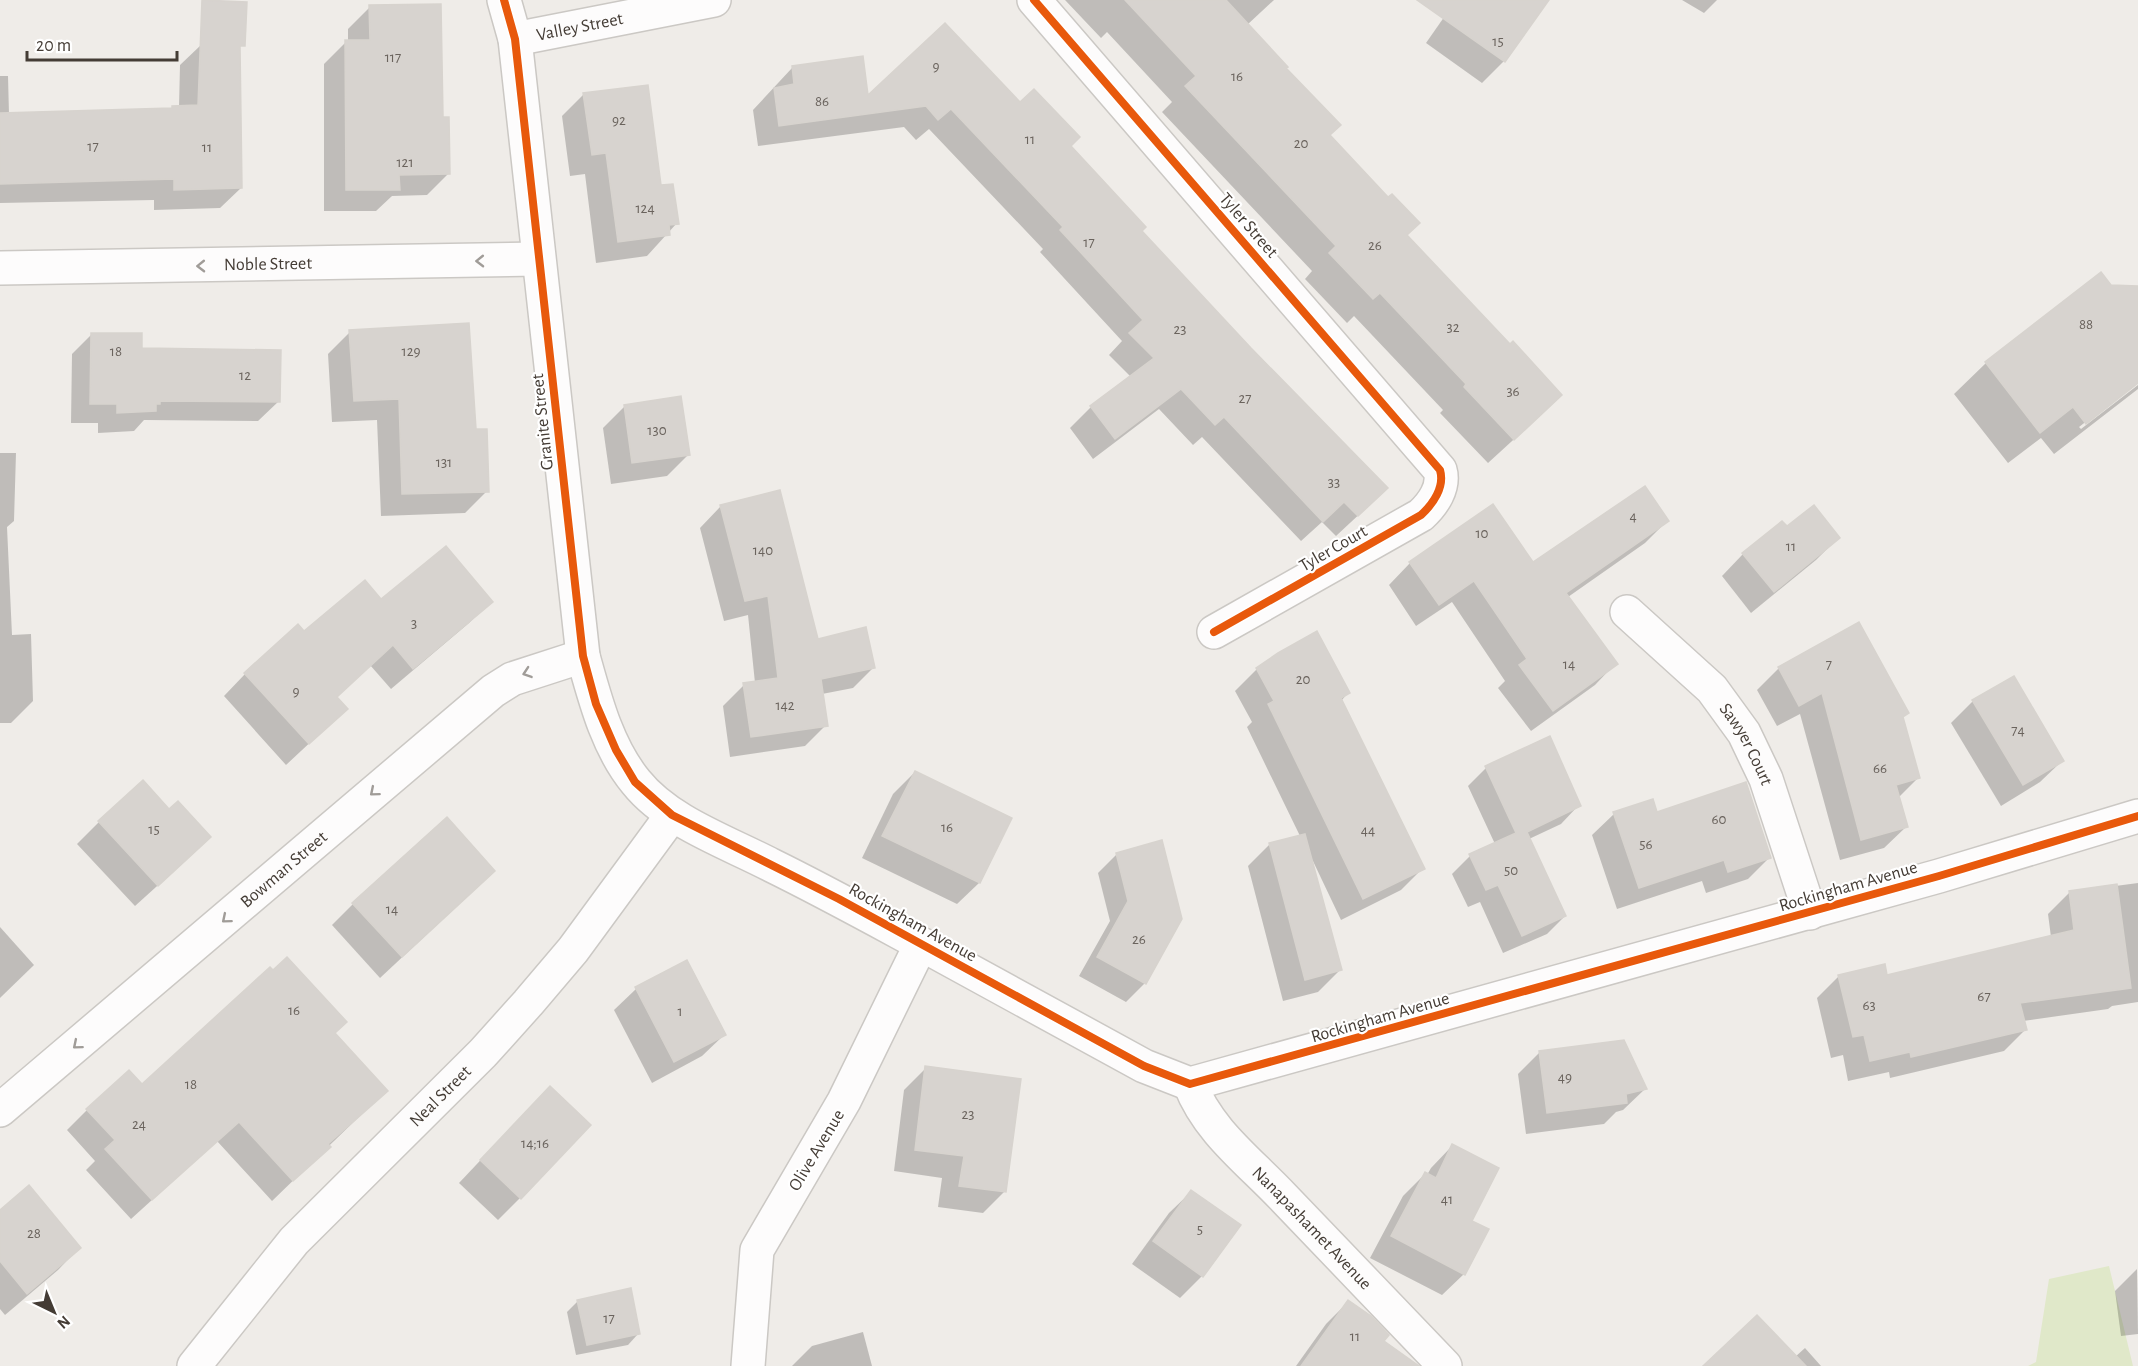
<svg xmlns="http://www.w3.org/2000/svg" width="2138" height="1366" font-family="'Alegreya Sans',sans-serif">
  <style>
    .green { fill: #e0e8c9 }
    .shadow { fill: #0003 }
    .building { fill: #d7d3cf; stroke: #d7d3ce; stroke-width: 1.5 }
    .lines { fill: none; stroke-linecap: round; stroke-linejoin: round }
    .minor-casing { stroke: #cbc8c4; stroke-width: 36 }
    .tertiary-casing { stroke: #cbc8c4; stroke-width: 36 }
    .minor { stroke: #fdfcfc; stroke-width: 33 }
    .tertiary { stroke: #fdfcfc; stroke-width: 33 }
    .cycleway-casing { stroke: #fff; stroke-width: 11 }
    .cycleway { stroke: #e8590c; stroke-width: 8 }
    .oneway { stroke: #a09c98 }
    .labels { text-anchor: middle; stroke-width: 4.5; stroke-linejoin: round; paint-order: stroke }
    .number-label { font-size: 15px; fill: #6a635d }
    .street-label { font-size: 18px; fill: #443c35; stroke: #fff }
  </style>
  <rect width="100%" height="100%" fill="#efece8"/>
  <polygon class="green" points="2109,1266 2133,1366 2028,1366 2036,1362 2049,1279"/>
  <g class="shadow">
    <polygon points="1065,0 1274,0 1247,25 1284,68 1328,135 1406,236 1536,419 1488,463 1440,413 1443,410 1354,316 1347,323 1305,279 1312,271 1162,112 1172,102 1107,32 1101,38"/>
    <polygon points="1456,0 1538,0 1504,61 1482,83 1426,43"/>
    <polygon points="1682,0 1717,0 1704,13"/>
    <polygon points="370,7 441,118 449,173 427,195 392,196 376,211 324,211 324,64 346,42 348,42 348,29"/>
    <polygon points="201,45 241,188 220,208 154,210 154,200 0,203 0,76 8,76 9,114 171,110 179,107 180,65"/>
    <polygon points="792,68 867,98 1020,104 1069,147 1140,231 1365,509 1336,536 1322,522 1301,541 1202,437 1193,445 1159,409 1093,459 1070,428 1091,407 1131,377 1109,355 1122,341 1040,252 1043,249 929,129 916,140 904,127 758,146 753,110"/>
    <polygon points="584,94 659,187 677,223 647,256 596,263 585,174 570,176 562,116"/>
    <polygon points="2110,286 2138,288 2138,381 2079,427 2081,429 2138,385 2138,389 2054,454 2041,438 2008,463 1954,394 1986,363"/>
    <polygon points="350,332 474,431 487,491 465,513 381,516 377,420 332,422 328,354"/>
    <polygon points="92,334 140,349 279,401 258,421 144,420 134,431 98,433 98,423 71,423 72,354"/>
    <polygon points="625,406 689,454 667,476 611,484 603,428"/>
    <polygon points="0,453 16,453 14,521 7,527 12,635 31,634 33,701 11,723 0,723"/>
    <polygon points="720,507 817,640 874,667 853,688 822,694 826,725 805,746 730,757 723,706 744,685 755,683 748,615 724,621 700,528"/>
    <polygon points="1667,521 1645,543 1568,597 1616,663 1595,685 1531,731 1498,688 1505,681 1452,602 1416,626 1389,585 1410,563 1533,564"/>
    <polygon points="1838,538 1816,560 1751,613 1722,576 1743,554"/>
    <polygon points="381,601 491,601 469,623 391,689 370,665 336,697 346,709 286,765 224,696 245,674 304,633"/>
    <polygon points="1779,668 1907,713 1902,718 1918,778 1898,798 1906,827 1884,848 1840,860 1800,714 1777,726 1757,690"/>
    <polygon points="1257,669 1348,693 1341,701 1423,868 1401,890 1341,920 1312,859 1340,970 1318,992 1283,1001 1248,866 1270,844 1300,836 1247,727 1252,722 1235,691"/>
    <polygon points="1973,701 2062,761 2040,782 2001,806 1951,723"/>
    <polygon points="1549,738 1579,805 1561,824 1529,839 1565,916 1547,934 1503,953 1480,902 1468,907 1452,874 1470,856 1495,844 1468,786 1486,768"/>
    <polygon points="915,772 1010,818 979,883 957,904 862,858 893,794"/>
    <polygon points="1614,814 1656,814 1769,858 1748,879 1706,893 1702,881 1617,909 1592,835"/>
    <polygon points="99,822 187,859 135,906 77,844"/>
    <polygon points="1161,842 1145,983 1126,1002 1079,976 1110,921 1098,873 1117,854"/>
    <polygon points="2138,883 2138,1002 2112,1006 2108,1009 2023,1021 2025,1030 2004,1051 1890,1078 1889,1072 1848,1081 1843,1055 1831,1058 1817,998 1839,976 1886,977 2051,937 2048,914 2070,892"/>
    <polygon points="472,892 380,978 332,925 353,904"/>
    <polygon points="0,927 34,965 0,998"/>
    <polygon points="687,962 724,1035 702,1056 652,1083 614,1010 636,989"/>
    <polygon points="333,1034 365,1111 272,1201 217,1141 131,1219 86,1170 95,1161 67,1130 87,1110 141,1086"/>
    <polygon points="1540,1052 1645,1089 1623,1110 1616,1112 1604,1124 1526,1134 1518,1074"/>
    <polygon points="926,1068 1005,1191 983,1213 938,1207 942,1178 894,1171 904,1090"/>
    <polygon points="528,1110 520,1198 498,1220 459,1183"/>
    <polygon points="1452,1146 1464,1274 1442,1295 1370,1258 1403,1196 1425,1174 1427,1175 1431,1168"/>
    <polygon points="1191,1192 1202,1276 1180,1298 1132,1264 1169,1213"/>
    <polygon points="0,1220 79,1248 58,1270 5,1315 0,1309"/>
    <polygon points="2137,1269 2138,1334 2121,1336 2115,1291"/>
    <polygon points="578,1301 638,1334 628,1345 576,1355 567,1312"/>
    <polygon points="1348,1302 1382,1342 1376,1366 1296,1366 1326,1324"/>
    <polygon points="863,1332 872,1366 792,1366 812,1346"/>
    <polygon points="1805,1348 1821,1366 1706,1366 1795,1357"/>
  </g>
  <g class="building">
    <polygon points="202,0 247,2 245,46 240,46 242,188 174,190 174,179 0,184 0,113 172,108 172,106 198,105"/>
    <polygon points="1125,0 1226,0 1288,67 1286,68 1341,125 1330,135 1388,197 1392,194 1420,223 1407,235 1510,344 1513,341 1562,395 1514,440 1464,387 1466,384 1380,293 1373,299 1329,253 1336,246 1185,86 1196,76"/>
    <polygon points="1417,0 1549,0 1505,62"/>
    <polygon points="441,4 443,117 449,117 450,174 399,175 400,190 346,190 345,40 370,40 369,5"/>
    <polygon points="945,23 1020,102 1034,89 1080,137 1071,146 1146,227 1142,231 1251,348 1388,488 1358,516 1344,502 1323,522 1224,417 1215,425 1181,389 1115,439 1090,406 1154,358 1129,333 1143,320 1060,230 1063,227 951,109 938,120 926,106 779,126 774,88 794,84 792,66 863,56 868,95"/>
    <polygon points="648,85 661,185 673,184 679,224 669,225 670,235 618,242 606,153 592,155 583,93"/>
    <polygon points="2101,272 2111,285 2138,286 2138,383 2086,424 2073,407 2040,433 1985,362"/>
    <polygon points="469,323 476,429 487,429 489,492 402,494 399,399 354,401 349,330"/>
    <polygon points="91,333 142,333 142,348 281,350 280,402 160,401 160,404 156,404 156,411 117,413 117,404 90,404"/>
    <polygon points="681,396 690,455 632,463 624,405"/>
    <polygon points="1645,486 1669,521 1566,593 1618,664 1553,711 1519,665 1527,659 1474,581 1439,605 1409,562 1493,504 1533,562"/>
    <polygon points="780,490 818,639 866,627 875,668 821,679 828,726 751,737 743,683 778,678 768,596 745,601 720,505"/>
    <polygon points="1814,505 1840,538 1774,592 1742,553 1782,521 1787,526"/>
    <polygon points="446,546 493,602 413,669 393,645 337,697 348,709 309,744 244,673 298,624 304,631 365,580 381,599"/>
    <polygon points="1859,622 1909,713 1903,717 1920,778 1896,785 1908,827 1861,840 1822,693 1799,706 1778,667"/>
    <polygon points="1317,631 1350,693 1341,698 1425,869 1363,899 1268,704 1274,701 1256,668 1278,653"/>
    <polygon points="2014,676 2064,761 2023,785 1972,700"/>
    <polygon points="1550,736 1581,806 1527,832 1566,916 1522,936 1498,885 1486,890 1469,854 1516,833 1485,766"/>
    <polygon points="915,771 1012,818 980,883 882,836"/>
    <polygon points="143,780 169,809 178,801 211,837 158,886 98,821"/>
    <polygon points="1746,782 1771,858 1728,872 1724,860 1639,888 1613,812 1653,799 1657,812"/>
    <polygon points="447,817 495,871 402,957 352,903"/>
    <polygon points="1305,834 1342,970 1305,980 1269,843"/>
    <polygon points="1162,840 1182,919 1146,984 1097,957 1128,901 1116,853"/>
    <polygon points="2117,884 2131,988 2020,1003 2027,1030 1911,1057 1910,1052 1870,1061 1864,1035 1853,1037 1838,975 1885,964 1887,975 2074,930 2069,891"/>
    <polygon points="287,957 347,1022 335,1033 388,1091 328,1144 331,1147 293,1181 239,1122 152,1200 105,1149 115,1140 86,1109 129,1070 142,1084 270,967 273,970"/>
    <polygon points="687,960 726,1035 674,1062 635,987"/>
    <polygon points="1624,1040 1647,1089 1626,1094 1627,1103 1547,1113 1539,1051"/>
    <polygon points="925,1066 1021,1079 1006,1192 959,1186 964,1156 915,1150"/>
    <polygon points="550,1086 591,1125 521,1199 480,1160"/>
    <polygon points="1452,1144 1499,1168 1472,1221 1489,1229 1465,1275 1391,1236 1425,1172 1436,1178"/>
    <polygon points="29,1185 81,1248 27,1294 0,1261 0,1210"/>
    <polygon points="1191,1190 1241,1225 1203,1277 1153,1241"/>
    <polygon points="631,1288 640,1334 587,1345 577,1300"/>
    <polygon points="1348,1300 1371,1316 1389,1335 1384,1341 1419,1366 1301,1366"/>
    <polygon points="1757,1315 1806,1366 1703,1366"/>
  </g>
  <g class="lines">
    <defs>
      <g id="minor">
        <path d="M1034,0L1440,470C1445,487 1433,504 1421,515L1214,632"/>
        <path id="s1" d="M515,39L714,0"/>
        <path id="s2" d="M0,268L538,259"/>
        <path id="s3" d="M1627,612L1712,689L1744,733L1766,779L1810,913"/>
        <polyline points="921,944 1144,1066 1190,1084 1939,876 2138,816"/>
        <path id="s4" d="M1190,1084C1208,1131 1249,1161 1283,1197C1337,1253 1391,1310 1445,1366"/>
        <path id="s5" d="M194,1366L294,1241L483,1053L528,1003L573,950L672,815"/>
      </g>
      <g id="tertiary">
        <path d="M504,0L515,39L583,656C595,699 607,747 636,782C668,822 727,842 771,865C822,890 871,917 921,944L844,1101L757,1250L748,1366"/>
        <path id="s6" d="M0,1110L493,691L512,679L583,656"/>
      </g>
    </defs>
    <use href="#minor" class="minor-casing"/>
    <use href="#tertiary" class="tertiary-casing"/>
    <use href="#minor" class="minor"/>
    <use href="#tertiary" class="tertiary"/>
    <defs>
      <g id="cycleway">
        <polyline points="504,0 515,39 583,656 596,704 616,750 635,782 672,815 839,899 1144,1066 1190,1084 1939,876 2138,816"/>
        <path d="M1034,0L1440,470C1445,487 1433,504 1421,515L1214,632"/>
      </g>
    </defs>
    <use href="#cycleway" class="cycleway-casing"/>
    <use href="#cycleway" class="cycleway"/>
  </g>
  <defs><path id="oneway-chevron" d="M-2-3.5L2.5 0L-2 3.5" fill="none" stroke-width="1.6" stroke-linecap="round" stroke-linejoin="round" transform="scale(1.5)"/></defs>
  <g class="oneway">
    <use href="#oneway-chevron" transform="translate(480 261) rotate(179)"/>
    <use href="#oneway-chevron" transform="translate(201 266) rotate(179)"/>
    <use href="#oneway-chevron" transform="translate(527 673) rotate(161)"/>
    <use href="#oneway-chevron" transform="translate(374 792) rotate(140)"/>
    <use href="#oneway-chevron" transform="translate(226 919) rotate(140)"/>
    <use href="#oneway-chevron" transform="translate(77 1045) rotate(140)"/>
  </g>
  <g class="labels">
    <g class="number-label">
      <text x="1498" y="46">15</text>
      <text x="393" y="62">117</text>
      <text x="936" y="71">9</text>
      <text x="1237" y="81">16</text>
      <text x="822" y="106">86</text>
      <text x="619" y="125">92</text>
      <text x="1030" y="144">11</text>
      <text x="1301" y="148">20</text>
      <text x="93" y="151">17</text>
      <text x="207" y="152">11</text>
      <text x="405" y="167">121</text>
      <text x="645" y="213">124</text>
      <text x="1089" y="247">17</text>
      <text x="1375" y="250">26</text>
      <text x="2086" y="329">88</text>
      <text x="1453" y="332">32</text>
      <text x="1180" y="334">23</text>
      <text x="116" y="356">18</text>
      <text x="411" y="356">129</text>
      <text x="245" y="380">12</text>
      <text x="1513" y="396">36</text>
      <text x="1245" y="403">27</text>
      <text x="657" y="435">130</text>
      <text x="444" y="467">131</text>
      <text x="1334" y="487">33</text>
      <text x="1633" y="521">4</text>
      <text x="1482" y="538">10</text>
      <text x="1791" y="551">11</text>
      <text x="763" y="555">140</text>
      <text x="414" y="628">3</text>
      <text x="1569" y="669">14</text>
      <text x="1829" y="669">7</text>
      <text x="1303" y="684">20</text>
      <text x="296" y="696">9</text>
      <text x="785" y="710">142</text>
      <text x="2018" y="735">74</text>
      <text x="1880" y="773">66</text>
      <text x="1719" y="824">60</text>
      <text x="947" y="832">16</text>
      <text x="154" y="834">15</text>
      <text x="1368" y="835">44</text>
      <text x="1646" y="849">56</text>
      <text x="1511" y="875">50</text>
      <text x="392" y="914">14</text>
      <text x="1139" y="944">26</text>
      <text x="1984" y="1001">67</text>
      <text x="1869" y="1010">63</text>
      <text x="294" y="1015">16</text>
      <text x="680" y="1016">1</text>
      <text x="1565" y="1082">49</text>
      <text x="191" y="1089">18</text>
      <text x="968" y="1119">23</text>
      <text x="139" y="1129">24</text>
      <text x="535" y="1148">14;16</text>
      <text x="1447" y="1204">41</text>
      <text x="1200" y="1234">5</text>
      <text x="34" y="1238">28</text>
      <text x="609" y="1323">17</text>
      <text x="1355" y="1341">11</text>
    </g>
    <g class="street-label">
      <text dy="6" stroke="none"><textPath href="#s1" startOffset="66">Valley Street</textPath></text>
      <text transform="translate(1249 225) rotate(49)" y="6">Tyler Street</text>
      <text dy="6" stroke="none"><textPath href="#s2" startOffset="268">Noble Street</textPath></text>
      <text transform="translate(542 422) rotate(-96)" y="6">Granite Street</text>
      <text transform="translate(1333 548) rotate(-30)" y="6">Tyler Court</text>
      <text dy="6" stroke="none"><textPath href="#s3" startOffset="180">Sawyer Court</textPath></text>
      <text dy="6" stroke="none"><textPath href="#s6" startOffset="372">Bowman Street</textPath></text>
      <text transform="translate(1848 886) rotate(-16)" y="6">Rockingham Avenue</text>
      <text transform="translate(913 922) rotate(29)" y="6">Rockingham Avenue</text>
      <text transform="translate(1380 1017) rotate(-16)" y="6">Rockingham Avenue</text>
      <text dy="6" stroke="none"><textPath href="#s5" startOffset="366">Neal Street</textPath></text>
      <text transform="translate(816 1150) rotate(-59)" y="6">Olive Avenue</text>
      <text dy="6" stroke="none"><textPath href="#s4" startOffset="190">Nanapashamet Avenue</textPath></text>
    </g>
  </g>
  <g transform="translate(54 1312) rotate(137)" stroke="#ffffff" stroke-width="4.5" paint-order="stroke">
  <path d="M0-4.5L10 22L0 15L-10 22Z" fill="#443c35"/>
  <text y="-9" font-size="16" font-weight="bold" text-anchor="middle" fill="#443c35">N</text>
  </g>
  <path d="M27 51v9h150v-9" fill="none" stroke="#443c35" stroke-width="3"/>
  <text x="36" y="51" font-size="18" fill="#443c35" stroke="#ffffff" stroke-width="4.5" paint-order="stroke">20 m</text>
</svg>
